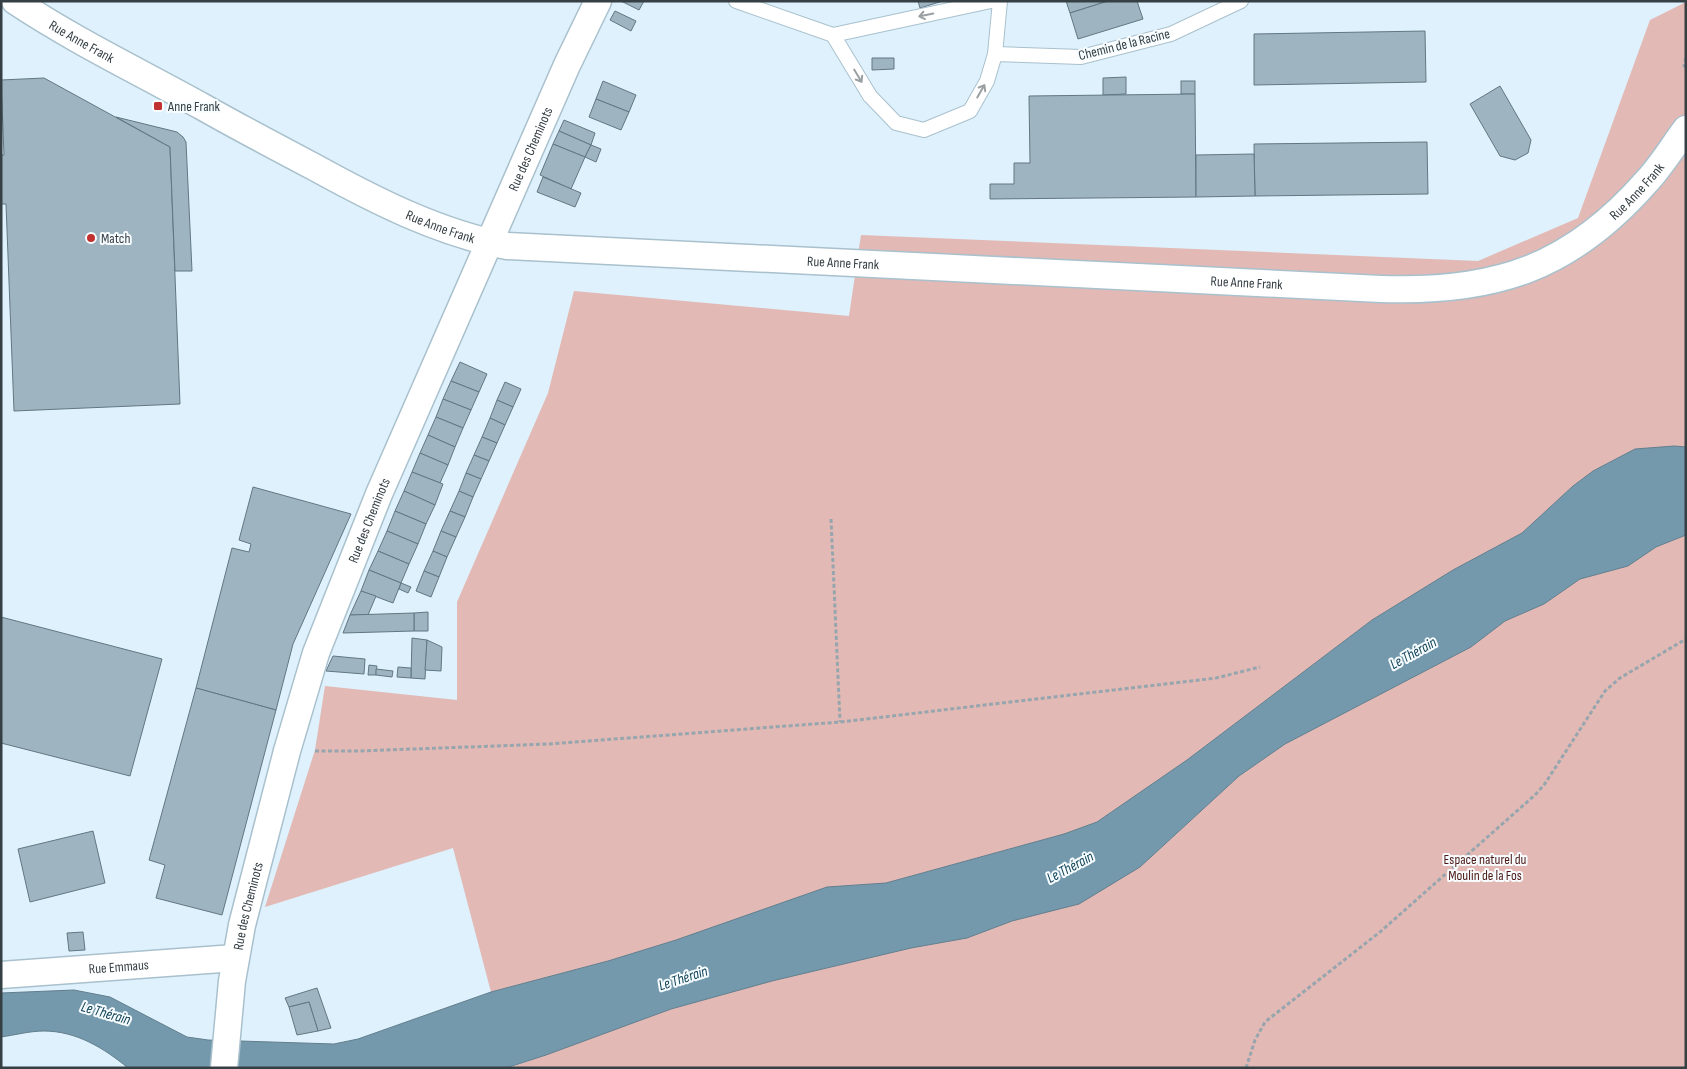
<svg xmlns="http://www.w3.org/2000/svg" width="1687" height="1069" font-family="'Sofia Sans Condensed',sans-serif">
  <style>
    .green { fill: #e2b9b4 }
    .water { fill: #7599ac; stroke: #627e8d }
    .building { fill: #9eb5c1; stroke: #617782 }
    .lines { fill: none; stroke-linecap: round; stroke-linejoin: round }
    .lane-casing { stroke: #a9c1cd; stroke-width: 16 }
    .street-casing { stroke: #a9c1cd; stroke-width: 29 }
    .path { stroke: #97a6ae; stroke-width: 3; stroke-dasharray: 4 2.5; stroke-linecap: butt }
    .lane { stroke: #fff; stroke-width: 14 }
    .street { stroke: #fff; stroke-width: 26 }
    .oneway { stroke: #9a9fa2 }
    .poi-dot { fill: #c03130; stroke: #f7fcff; stroke-width: 2 }
    .labels { text-anchor: middle; stroke-width: 4; stroke-linejoin: round; paint-order: stroke }
    .street-label { font-size: 14px; fill: #353f44; stroke: #f7fcff }
    .poi-label { font-size: 14px; fill: #353f44; stroke: #f7fcff; text-anchor: start }
    .park-label { font-size: 14px; fill: #4d1a17; stroke: #f7fcff }
    .water-label { font-size: 15px; font-style: italic; fill: #14455a; stroke: #f7fcff }
  </style>
  <rect width="100%" height="100%" fill="#def1fc"/>
  <g class="green">
    <polygon points="1686,2 1686,447 1635,449 1593,471 1573,486 1522,533 1453,570 1372,620 1187,760 1097,822 1064,834 886,883 827,887 676,940 608,961 491,992 453,848 265,907 315,750 325,686 457,700 457,602 548,393 574,291 849,316 861,235 1478,261 1578,218 1650,20"/>
    <polygon points="1686,535 1686,1068 509,1068 671,1009 772,981 911,948 967,938 1012,921 1140,867 1239,776 1285,744 1471,647 1505,621 1544,604 1580,579 1628,566 1656,547"/>
  </g>
  <path class="water" d="M1674,446L1686,447V535L1656,547L1628,566L1580,579L1544,604L1505,621L1471,647L1285,744L1239,776L1140,867L1079,904L1012,921L967,938L911,948L772,981L671,1009L546,1055L506,1068H128C104,1048 76,1031 44,1031C30,1031 15,1035 1,1037V993L74,990L110,997L187,1037L208,1040L334,1044L358,1039L491,992L608,961L676,940L827,887L886,883L1064,834L1097,822L1187,760L1372,620L1453,570L1522,533L1573,486L1593,471L1635,449Z"/>
  <g class="building">
    <polygon points="621,1 644,1 639,10"/>
    <polygon points="918,1 943,1 920,8"/>
    <polygon points="1066,1 1108,1 1070,13"/>
    <polygon points="1108,1 1137,1 1143,19 1078,39 1070,13"/>
    <polygon points="615,11 636,21 631,31 610,20"/>
    <polygon points="1425,31 1426,82 1254,85 1254,34"/>
    <polygon points="872,58 894,58 894,69 872,70"/>
    <polygon points="1126,77 1126,94 1103,95 1103,78"/>
    <polygon points="44,78 170,147 180,404 14,411 6,204 1,204 1,155 4,155 1,80"/>
    <polygon points="603,81 636,95 629,112 596,99"/>
    <rect x="1181" y="81" width="14" height="13"/>
    <polygon points="1500,86 1531,140 1528,153 1515,160 1500,156 1470,104"/>
    <polygon points="1195,94 1196,197 990,199 990,184 1014,184 1014,163 1030,163 1029,96"/>
    <polygon points="596,99 629,112 621,130 589,117"/>
    <polygon points="116,117 177,132 183,137 186,142 192,271 175,271 170,147"/>
    <polygon points="564,120 595,133 591,145 559,131"/>
    <polygon points="559,131 591,145 585,157 553,144"/>
    <polygon points="1427,142 1428,194 1255,196 1254,144"/>
    <polygon points="553,144 585,157 571,189 540,175"/>
    <polygon points="591,145 601,149 596,162 585,157"/>
    <polygon points="1254,154 1255,196 1196,197 1196,155"/>
    <polygon points="543,177 581,193 575,207 537,192"/>
    <polygon points="460,362 487,374 479,392 451,381"/>
    <polygon points="451,381 479,392 471,410 443,399"/>
    <polygon points="505,382 521,389 513,407 497,400"/>
    <polygon points="443,399 471,410 463,428 436,417"/>
    <polygon points="497,400 513,407 505,425 490,418"/>
    <polygon points="436,417 463,428 455,447 428,435"/>
    <polygon points="490,418 505,425 497,443 482,437"/>
    <polygon points="428,435 455,447 448,465 420,453"/>
    <polygon points="482,437 497,443 489,461 474,455"/>
    <polygon points="420,453 448,465 440,483 412,472"/>
    <polygon points="474,455 489,461 481,479 466,473"/>
    <polygon points="412,472 443,484 435,505 404,491"/>
    <polygon points="466,473 481,479 473,497 459,491"/>
    <polygon points="253,487 351,514 293,644 276,710 196,688 232,548 249,552 251,544 239,540"/>
    <polygon points="404,491 435,505 426,524 395,511"/>
    <polygon points="459,491 473,497 465,517 450,511"/>
    <polygon points="395,511 426,524 418,544 387,531"/>
    <polygon points="450,511 465,517 456,537 441,531"/>
    <polygon points="387,531 418,544 409,564 378,551"/>
    <polygon points="441,531 456,537 447,557 433,551"/>
    <polygon points="378,551 409,564 401,583 369,570"/>
    <polygon points="433,551 447,557 439,577 424,571"/>
    <polygon points="369,570 401,583 393,603 361,591"/>
    <polygon points="424,571 439,577 431,597 416,591"/>
    <polygon points="401,583 411,587 408,593 399,589"/>
    <polygon points="361,591 376,596 368,615 350,615"/>
    <polygon points="428,612 428,631 414,631 414,613"/>
    <polygon points="414,613 414,631 343,633 350,615"/>
    <polygon points="1,617 162,659 130,776 1,743"/>
    <polygon points="412,638 427,640 425,679 411,678"/>
    <polygon points="427,640 442,647 441,671 425,670"/>
    <polygon points="333,656 365,659 364,674 326,671"/>
    <polygon points="369,665 377,666 376,675 368,675"/>
    <polygon points="398,667 411,668 411,678 397,677"/>
    <polygon points="376,669 393,671 392,677 376,675"/>
    <polygon points="196,688 276,710 222,915 156,898 165,865 149,860"/>
    <polygon points="93,831 105,883 30,902 18,849"/>
    <polygon points="83,932 85,950 69,951 67,933"/>
    <polygon points="317,988 331,1028 318,1031 309,1002 289,1007 285,998"/>
    <polygon points="309,1002 318,1031 297,1035 289,1007"/>
  </g>
  <g class="lines">
    <defs>
      <g id="lane">
        <polyline points="736,1 833,35 870,96 896,123 924,130 970,111 987,81 995,54 1000,1"/>
        <polyline points="833,35 991,1"/>
        <polyline points="995,54 1081,57 1171,34 1241,1"/>
      </g>
      <g id="street">
        <path id="s1" d="M15,1C75,41 140,72 203,107C240,128 278,148 316,168C376,201 439,233 507,246L1381,289C1495,293 1571,268 1647,181C1662,165 1673,146 1686,129"/>
        <path id="s2" d="M1,975L235,958"/>
        <path id="s3" d="M224,1068L232,981L242,925L287,751L316,653L379,494L567,65L598,1"/>
      </g>
    </defs>
    <use href="#lane" class="lane-casing"/>
    <use href="#street" class="street-casing"/>
    <g class="path">
      <polyline points="1686,58 1684,66 1686,67"/>
      <polyline points="831,519 840,722"/>
      <polyline points="315,751 359,751 549,744 840,722 1216,678 1260,667"/>
      <polyline points="1246,1068 1255,1040 1265,1022 1380,932 1535,795 1544,785 1605,691 1620,678 1686,639"/>
    </g>
    <use href="#lane" class="lane"/>
    <use href="#street" class="street"/>
  </g>
  <defs><path id="oneway-shaft" d="M-6 0H5M1.5-3L5.5 0L1.5 3" fill="none" stroke-width="1.6" stroke-linecap="round" stroke-linejoin="round" transform="scale(1.25)"/></defs>
  <g class="oneway">
    <use href="#oneway-shaft" transform="translate(926 15) rotate(168)"/>
    <use href="#oneway-shaft" transform="translate(858 76) rotate(59)"/>
    <use href="#oneway-shaft" transform="translate(981 91) rotate(-60)"/>
  </g>
  <g class="poi-dot">
    <rect x="153" y="101" width="10" height="10" rx="2.5"/>
    <circle cx="91" cy="238" r="5"/>
  </g>
  <g class="labels">
    <g class="street-label">
      <text dy="5" stroke="none"><textPath href="#s1" startOffset="78">Rue Anne Frank</textPath></text>
      <text transform="translate(1124 44) rotate(-14)" y="5">Chemin de la Racine</text>
      <text dy="5" stroke="none"><textPath href="#s3" startOffset="974">Rue des Cheminots</textPath></text>
      <text dy="5" stroke="none"><textPath href="#s1" startOffset="1711">Rue Anne Frank</textPath></text>
      <text dy="5" stroke="none"><textPath href="#s1" startOffset="482">Rue Anne Frank</textPath></text>
      <text dy="5" stroke="none"><textPath href="#s1" startOffset="888">Rue Anne Frank</textPath></text>
      <text dy="5" stroke="none"><textPath href="#s1" startOffset="1292">Rue Anne Frank</textPath></text>
      <text dy="5" stroke="none"><textPath href="#s3" startOffset="569">Rue des Cheminots</textPath></text>
      <text dy="5" stroke="none"><textPath href="#s3" startOffset="164">Rue des Cheminots</textPath></text>
      <text dy="5" stroke="none"><textPath href="#s2" startOffset="118">Rue Emmaus</textPath></text>
    </g>
    <g class="poi-label">
      <text x="168" y="111">Anne Frank</text>
      <text x="101" y="243">Match</text>
    </g>
    <g class="park-label">
      <text x="1485" y="864">Espace naturel du<tspan x="1485" dy="16">Moulin de la Fos</tspan></text>
    </g>
    <g class="water-label">
      <text transform="translate(1413 653) rotate(-29)" y="5">Le Thérain</text>
      <text transform="translate(1070 867) rotate(-28)" y="5">Le Thérain</text>
      <text transform="translate(683 978) rotate(-18)" y="5">Le Thérain</text>
      <text transform="translate(106 1013) rotate(16)" y="5">Le Thérain</text>
    </g>
  </g>
  <rect width="1687" height="1069" fill="none" stroke="#353f44" stroke-width="5"/>
</svg>
